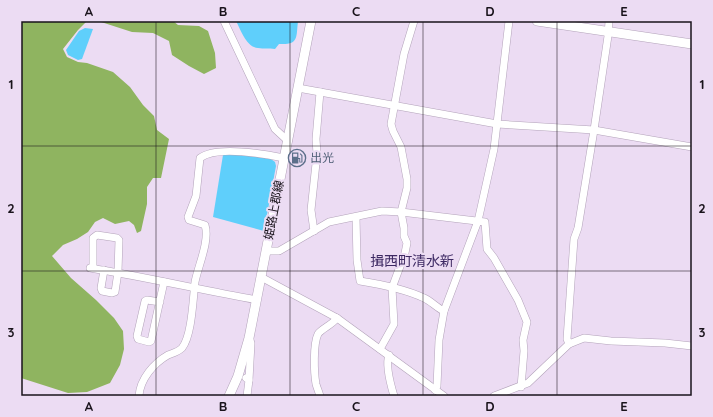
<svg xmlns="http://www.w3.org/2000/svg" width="713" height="417" font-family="Quicksand,'Noto Sans JP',sans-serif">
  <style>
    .forest { fill: #8fb460 }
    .water { fill: #5fcffb }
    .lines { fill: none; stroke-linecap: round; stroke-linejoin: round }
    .minor-casing { stroke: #b3a3ba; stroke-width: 8 }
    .major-casing { stroke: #b3a3ba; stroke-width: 10 }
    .minor { stroke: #fff; stroke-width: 7 }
    .major { stroke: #fff; stroke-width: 9 }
    .grid { fill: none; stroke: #19131b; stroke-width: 1; stroke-opacity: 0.55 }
    .labels { text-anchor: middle; stroke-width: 4; stroke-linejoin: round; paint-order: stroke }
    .service-label { font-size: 12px; fill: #4e5e75; stroke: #ecdcf3; text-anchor: start }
    .street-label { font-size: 12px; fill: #19131b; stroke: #ecdcf3 }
    .quarter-label { font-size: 14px; fill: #3d2963; stroke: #ecdcf3 }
    .neatline { fill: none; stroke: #19131b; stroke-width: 1.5 }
    .grid-label { font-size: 13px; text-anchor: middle; font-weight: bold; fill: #19131b }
  </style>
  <rect width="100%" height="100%" fill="#ecdcf3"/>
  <g class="forest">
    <polygon points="21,21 87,21 78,30 63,49 67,57 78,62 87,63 113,72 130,87 143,105 154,116 157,130 169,139 161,178 153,178 147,187 147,204 141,231 137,233 134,225 129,221 115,224 103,218 95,222 88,232 77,239 63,245 52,256 71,278 96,300 114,318 123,331 124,349 120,365 110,383 87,392 68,393 21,378"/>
    <polygon points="98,21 173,21 178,25 199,26 208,31 215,53 216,68 204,74 189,66 172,55 169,41 153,33 132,32"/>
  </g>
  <g class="water">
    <path d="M236,21H298C296,38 299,45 279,44L275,49C269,48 264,49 258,48C246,47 241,30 236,21Z"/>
    <polygon points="85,28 93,29 82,59 78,60 68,55 66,50 79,31"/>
    <polygon points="240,154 271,159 275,162 276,166 264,231 213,217 223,155"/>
  </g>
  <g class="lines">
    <defs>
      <g id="minor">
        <polyline points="224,21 275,129 288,141"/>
        <polyline points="298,88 497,124 594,130 692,147"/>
        <path d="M356,217L357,260L360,281C379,284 407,290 424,298C431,301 437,308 444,311"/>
        <polyline points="314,231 311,210 317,154 316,139 320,92"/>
        <polyline points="267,251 279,251 329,222 382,211 401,212 485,222 487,249 494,258 518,300 527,322 523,340 524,351 521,387"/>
        <path d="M90,268C146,277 201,290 257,300"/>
        <polyline points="93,268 93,238 97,235 117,238 119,240 118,272 115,292 112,293 102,291 101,288 104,270"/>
        <polyline points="261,277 337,318 444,396"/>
        <polyline points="160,302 147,300 145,301 137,336 138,339 149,342 151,341 164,282"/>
        <polyline points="569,344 567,339 574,239 578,228 594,130 608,36 609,21"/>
        <polyline points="380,349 394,324 392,288 405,253 407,243 404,236 404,228 401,212 407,188 407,179 401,147 393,131 391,124 404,54 414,21"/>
        <path d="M389,355C385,365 391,386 394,396"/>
        <polyline points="246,378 249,380 247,396"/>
        <polyline points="249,380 251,343 250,340"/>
        <polyline points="435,390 437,386 439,340 444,311 478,221 494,149 509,21"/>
        <path d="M139,396C140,379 154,363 168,355C173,353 178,352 182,348C192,336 193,298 195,282C198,266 210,241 205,225L189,220L188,217L196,196L200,158C217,145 264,154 284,158"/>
        <path d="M320,396C319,392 317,388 316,384C314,373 313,344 318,334C321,329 332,325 337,318"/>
        <polyline points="494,396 528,383 569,344 584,338 611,341 665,343 692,346"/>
      </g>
      <g id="major">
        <polyline points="537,21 692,44"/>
        <polyline points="229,396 238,376 249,338 311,21"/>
      </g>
    </defs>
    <use href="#minor" class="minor-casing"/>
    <use href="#major" class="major-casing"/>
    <use href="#minor" class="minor"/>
    <use href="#major" class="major"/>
  </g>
  <path class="grid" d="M156,21V396M290,21V396M423,21V396M557,21V396M21,146H692M21,271H692"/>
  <defs>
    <symbol id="fuel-ring" viewBox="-11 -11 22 22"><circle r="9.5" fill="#ecdcf3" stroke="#5c6f8a" stroke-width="1.5"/><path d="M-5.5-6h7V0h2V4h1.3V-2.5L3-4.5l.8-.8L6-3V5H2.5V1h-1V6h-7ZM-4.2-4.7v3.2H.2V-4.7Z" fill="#5c6f8a"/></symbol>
  </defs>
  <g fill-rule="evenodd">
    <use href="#fuel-ring" x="287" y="148" width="20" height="20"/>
  </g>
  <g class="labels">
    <g class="service-label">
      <text x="310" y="162">出光</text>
    </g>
    <g class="street-label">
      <text transform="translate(274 210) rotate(-79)" y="4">姫路上郡線</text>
    </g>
    <g class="quarter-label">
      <text x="412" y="266">揖西町清水新</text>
    </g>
  </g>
  <rect width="713" height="417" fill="none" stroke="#ecdcf3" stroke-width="44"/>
  <rect x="22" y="22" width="669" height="373" class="neatline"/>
  <g class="grid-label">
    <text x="89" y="16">A</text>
    <text x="223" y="16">B</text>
    <text x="356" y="16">C</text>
    <text x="490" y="16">D</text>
    <text x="624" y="16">E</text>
    <text x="11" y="89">1</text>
    <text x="702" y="89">1</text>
    <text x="11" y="213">2</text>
    <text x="702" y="213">2</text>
    <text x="11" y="337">3</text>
    <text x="702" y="337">3</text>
    <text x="89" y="411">A</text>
    <text x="223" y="411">B</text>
    <text x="356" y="411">C</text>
    <text x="490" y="411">D</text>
    <text x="624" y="411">E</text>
  </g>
</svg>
